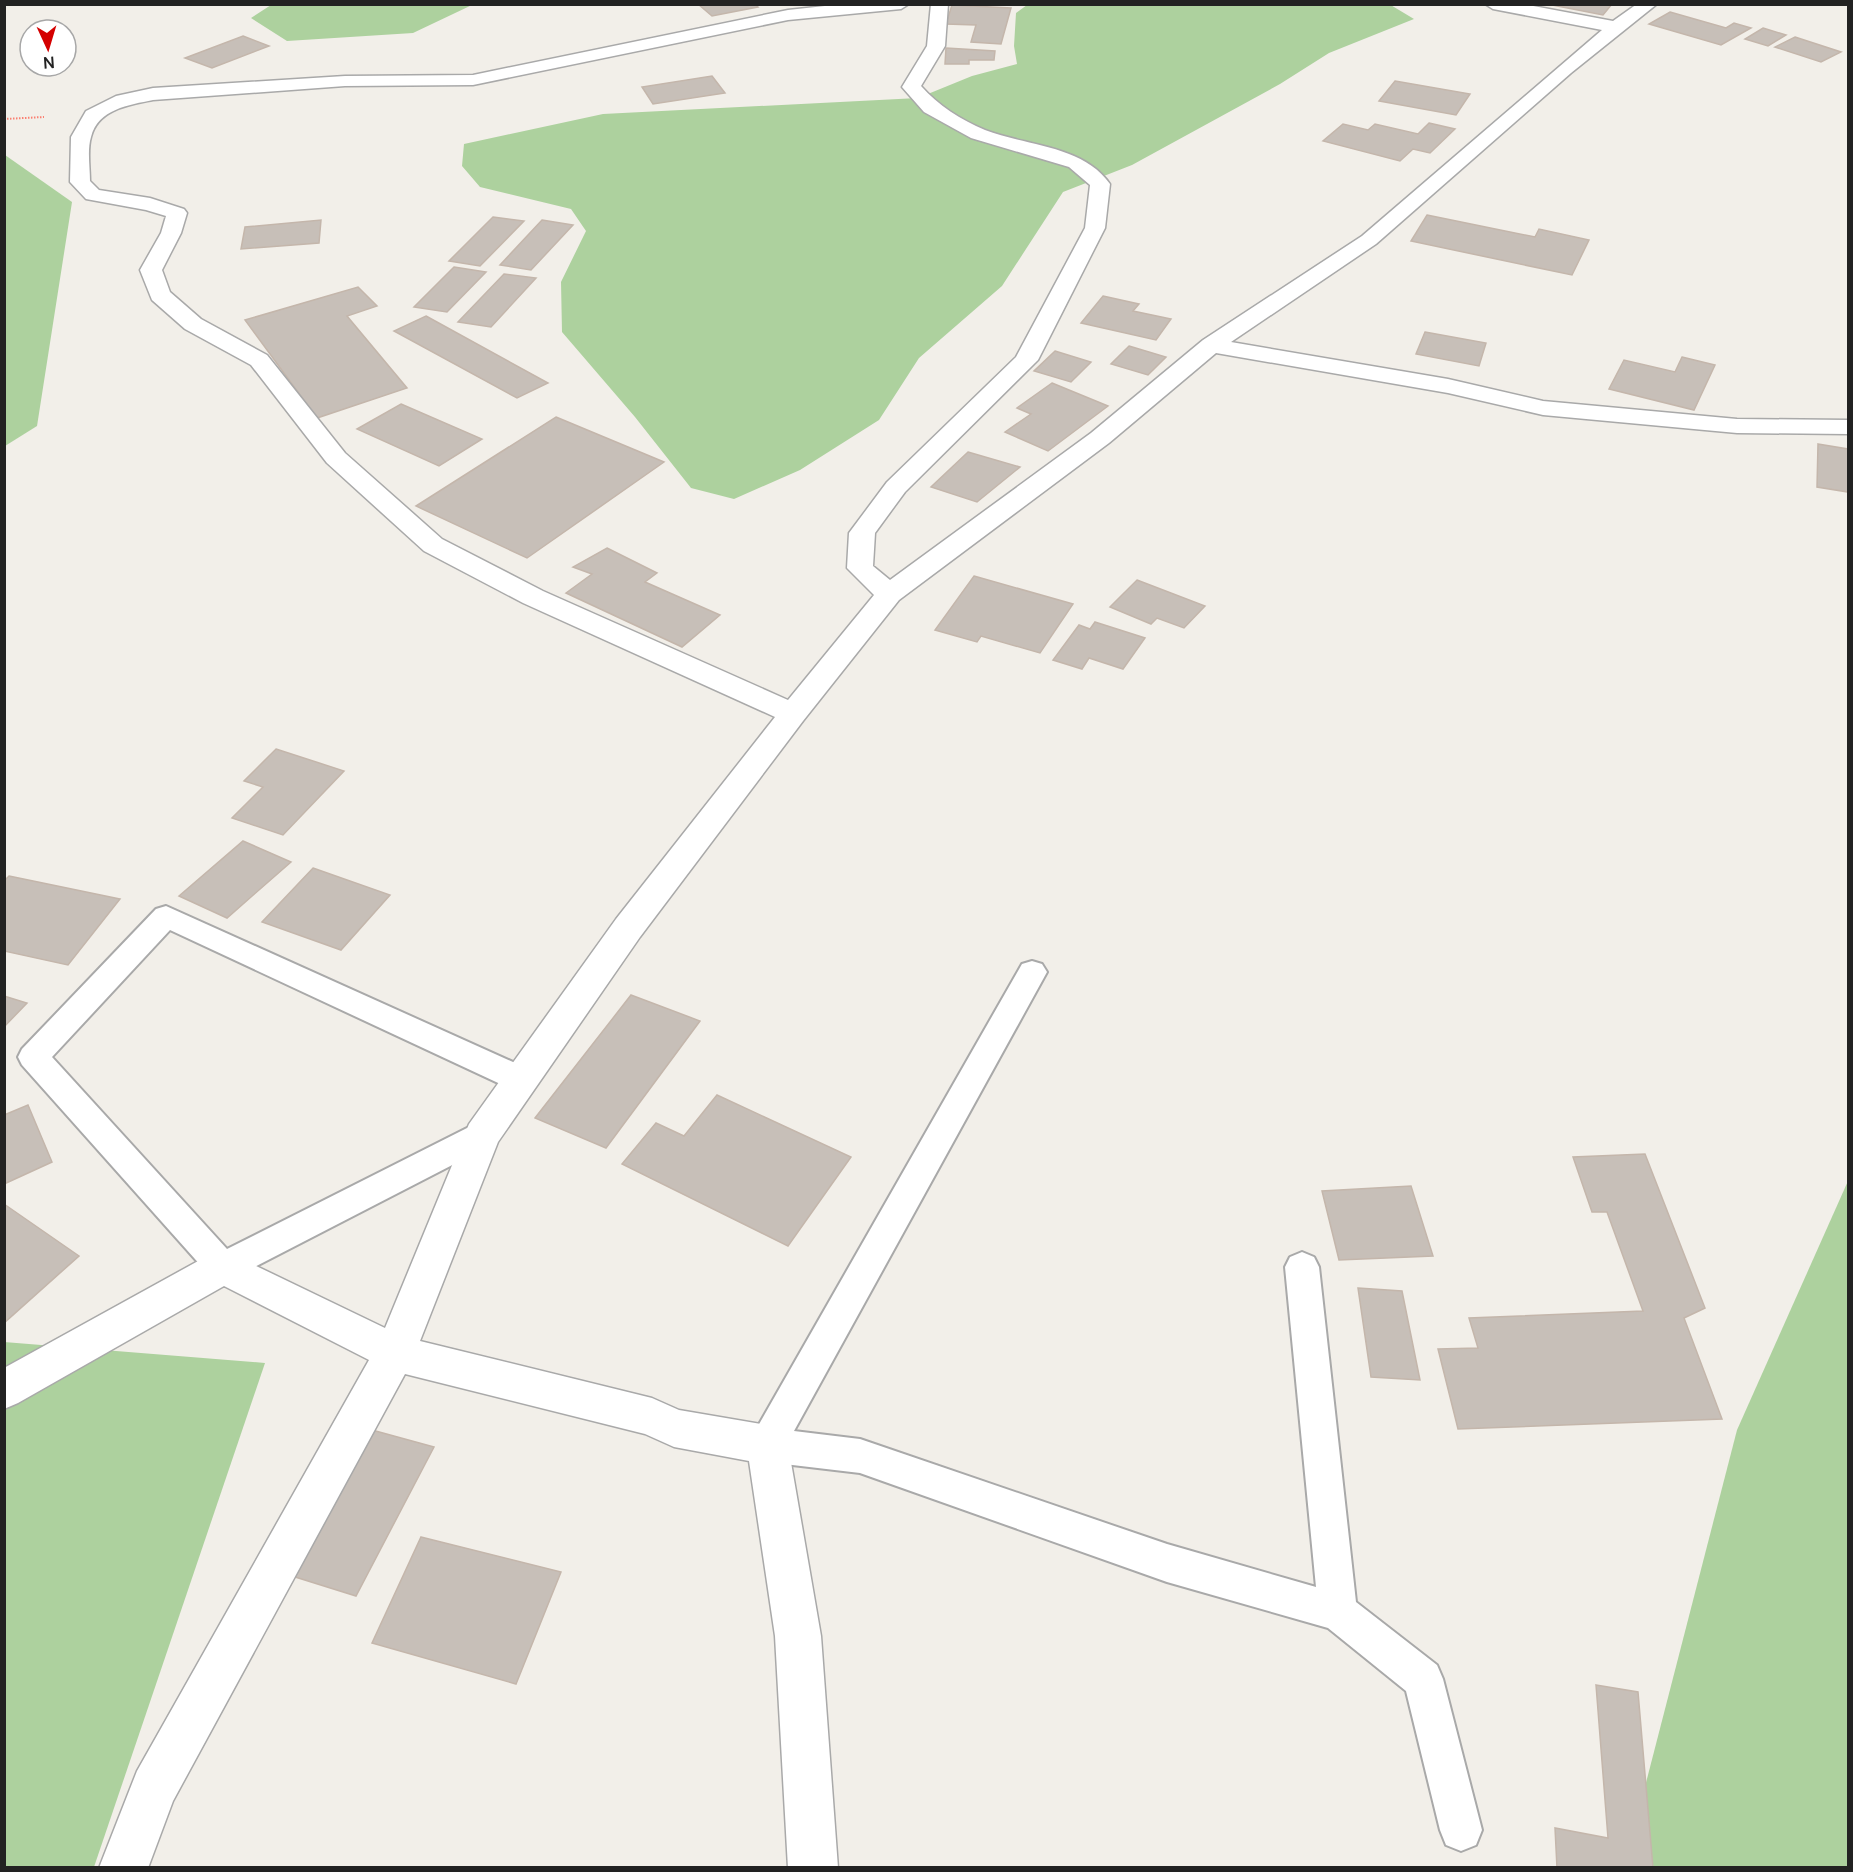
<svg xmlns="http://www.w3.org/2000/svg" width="1853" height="1872" font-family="Manrope,sans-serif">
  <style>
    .forest { fill: #add19e }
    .building { fill: #c7bfb8; stroke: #c4b6ab; stroke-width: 1.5 }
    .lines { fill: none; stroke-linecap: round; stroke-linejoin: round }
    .lane-casing { stroke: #a9a9a9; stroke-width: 4 }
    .street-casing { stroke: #a9a9a9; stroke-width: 3 }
    .path { stroke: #fa8072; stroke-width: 2; stroke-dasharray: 1.5 1.5; stroke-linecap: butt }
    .lane { fill: #fff; fill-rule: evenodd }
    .street { fill: #fff; fill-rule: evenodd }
  </style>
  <rect width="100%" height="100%" fill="#f2efe9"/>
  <g class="forest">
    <polygon points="1389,4 1414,19 1329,53 1280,84 1132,165 1063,192 1002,286 919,358 879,420 800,470 734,499 691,488 635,417 562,332 561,282 586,231 571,209 480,187 462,166 464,144 603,114 918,98 972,76 1017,64 1014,46 1016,13 1027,5"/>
    <polygon points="271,5 271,4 472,5 413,33 287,41 251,18"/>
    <polygon points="5,155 72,202 37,426 5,446"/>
    <polygon points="1848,1181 1848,1867 1624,1868 1737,1430"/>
    <polygon points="4,1342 265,1363 94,1867 5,1867"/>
  </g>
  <g class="building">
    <polygon points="698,4 755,4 758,7 712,16"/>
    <polygon points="1547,4 1612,4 1603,15"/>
    <polygon points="952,5 1011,8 1001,44 971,42 976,25 946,24"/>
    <polygon points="1670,12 1726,28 1734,23 1751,28 1721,45 1649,24"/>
    <polygon points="1763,28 1786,35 1768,46 1745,39"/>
    <polygon points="243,36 269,46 212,68 185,58"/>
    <polygon points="1795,37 1841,52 1821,62 1775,47"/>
    <polygon points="946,48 995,51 994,60 969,60 969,64 945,64"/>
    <polygon points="712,76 725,93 653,104 642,87"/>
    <polygon points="1395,81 1470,94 1456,115 1379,101"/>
    <polygon points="1429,123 1455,129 1430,153 1413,149 1400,161 1323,141 1343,124 1368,130 1375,124 1418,134"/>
    <polygon points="1427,215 1535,237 1539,229 1589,240 1572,275 1411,241"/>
    <polygon points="493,217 524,221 480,266 449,261"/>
    <polygon points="321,220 319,243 241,249 245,227"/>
    <polygon points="542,220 573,225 531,270 500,265"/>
    <polygon points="454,267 486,272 447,312 414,307"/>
    <polygon points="504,274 536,278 491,327 458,322"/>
    <polygon points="358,287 377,306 347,316 407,388 317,418 245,320"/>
    <polygon points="1103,296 1139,304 1133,311 1171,319 1156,340 1081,323"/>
    <polygon points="426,316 548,383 517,398 394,331"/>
    <polygon points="1425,332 1486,343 1479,366 1416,354"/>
    <polygon points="1129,346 1166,357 1148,375 1111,364"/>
    <polygon points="1055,351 1091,362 1071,382 1034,371"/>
    <polygon points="1682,357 1715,365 1694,410 1609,389 1624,360 1675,372"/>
    <polygon points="1052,383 1108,406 1048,451 1005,432 1031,414 1017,408"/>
    <polygon points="401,404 482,439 439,466 357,429"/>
    <polygon points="556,417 664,462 527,558 416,506"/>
    <polygon points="1818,444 1848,449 1848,492 1817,487"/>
    <polygon points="968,452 1020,467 977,502 931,487"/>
    <polygon points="607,548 657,573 645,582 720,615 682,647 566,593 592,574 573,567"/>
    <polygon points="974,576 1073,604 1040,653 981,636 977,642 935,630"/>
    <polygon points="1137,580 1205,606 1184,628 1157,618 1151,624 1110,607"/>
    <polygon points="1095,622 1145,638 1123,669 1089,658 1082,669 1053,660 1079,625 1090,629"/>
    <polygon points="276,749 344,771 283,835 232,818 263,787 244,781"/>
    <polygon points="243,841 291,862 227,918 179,896"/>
    <polygon points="313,868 390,895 341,950 262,922"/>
    <polygon points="9,876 120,899 68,965 4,951 4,881"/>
    <polygon points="631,995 700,1021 606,1148 535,1118"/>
    <polygon points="4,996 27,1003 4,1027"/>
    <polygon points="717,1095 851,1157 788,1246 622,1164 656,1123 684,1136"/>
    <polygon points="28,1105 52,1162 4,1184 4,1115"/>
    <polygon points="1645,1154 1705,1308 1684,1318 1722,1419 1458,1429 1438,1349 1478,1348 1469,1318 1643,1311 1607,1212 1592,1212 1573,1157"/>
    <polygon points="1411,1186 1433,1256 1339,1260 1322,1191"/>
    <polygon points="4,1204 79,1256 4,1323"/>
    <polygon points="1358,1288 1402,1291 1420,1380 1371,1377"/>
    <polygon points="372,1430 434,1447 356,1596 292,1576"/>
    <polygon points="421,1537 561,1572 516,1684 372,1643"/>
    <polygon points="1596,1685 1638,1692 1653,1868 1557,1868 1555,1828 1608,1838"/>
  </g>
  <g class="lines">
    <defs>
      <g id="lane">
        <polygon points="166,906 533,1071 537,1080 533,1089 522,1092 511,1089 170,930 52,1057 227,1249 471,1126 482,1122 493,1126 498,1135 493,1144 235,1277 223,1282 211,1277 22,1065 18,1057 22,1049 156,909"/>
        <polygon points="1032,961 1042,964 1047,972 794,1431 860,1439 1167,1544 1316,1587 1285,1267 1290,1257 1302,1252 1314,1257 1319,1267 1356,1602 1437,1665 1443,1679 1482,1830 1476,1845 1461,1851 1446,1845 1440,1830 1406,1691 1328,1628 1167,1582 860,1473 767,1462 754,1457 749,1445 754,1433 1022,964"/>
      </g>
      <path id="street" d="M843,4H909L901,9L788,20L473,85L345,86L153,100C129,105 98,109 91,137C87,150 90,167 90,181L99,190L150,198L184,209L187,213L181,233L162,270L170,292L201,319L267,355L345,453L442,539L543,591L788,700L874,595L847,568L849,533L887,482L1016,357L1085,228L1090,185L1069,167L971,138L924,112L902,87L927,46L931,4H948L945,46L921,86C938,105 961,120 985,130C1026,146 1083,145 1110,184L1105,228L1038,360L905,492L875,533L873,566L890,580L1091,433L1203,340L1362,236L1602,30L1493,9L1485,4H1523L1613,21L1637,4H1657L1571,73L1376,244L1231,342L1448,379L1543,401L1737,419L1848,420V434L1737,433L1543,415L1448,393L1216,353L1109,443L899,600L803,721L640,937L498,1142L420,1341L652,1398L679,1410L767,1425L782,1431L788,1445L821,1636L838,1868H788L775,1636L749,1461L674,1447L645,1434L405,1374L173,1801L148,1868H99L137,1771L369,1360L224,1286L18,1403L4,1409V1368L209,1255L223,1250L385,1328L469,1124L616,919L775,717L523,603L424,551L327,463L251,365L185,329L152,300L140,270L161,233L166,216L146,210L86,199L70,182L71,137L86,111L116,96L153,88L345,76L473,75L788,10Z"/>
    </defs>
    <use href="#lane" class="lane-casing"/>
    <use href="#street" class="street-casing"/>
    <polyline class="path" points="4,119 44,117"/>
    <use href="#lane" class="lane"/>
    <use href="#street" class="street"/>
  </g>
  <rect width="1853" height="1872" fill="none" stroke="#222222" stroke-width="12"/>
  <g transform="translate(48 48) rotate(176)"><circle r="28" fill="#ffffff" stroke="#a7a7a7" stroke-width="1.5"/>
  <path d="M0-4.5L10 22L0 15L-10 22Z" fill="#d40000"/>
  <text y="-9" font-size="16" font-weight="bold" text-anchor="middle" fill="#222222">N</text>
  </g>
</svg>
